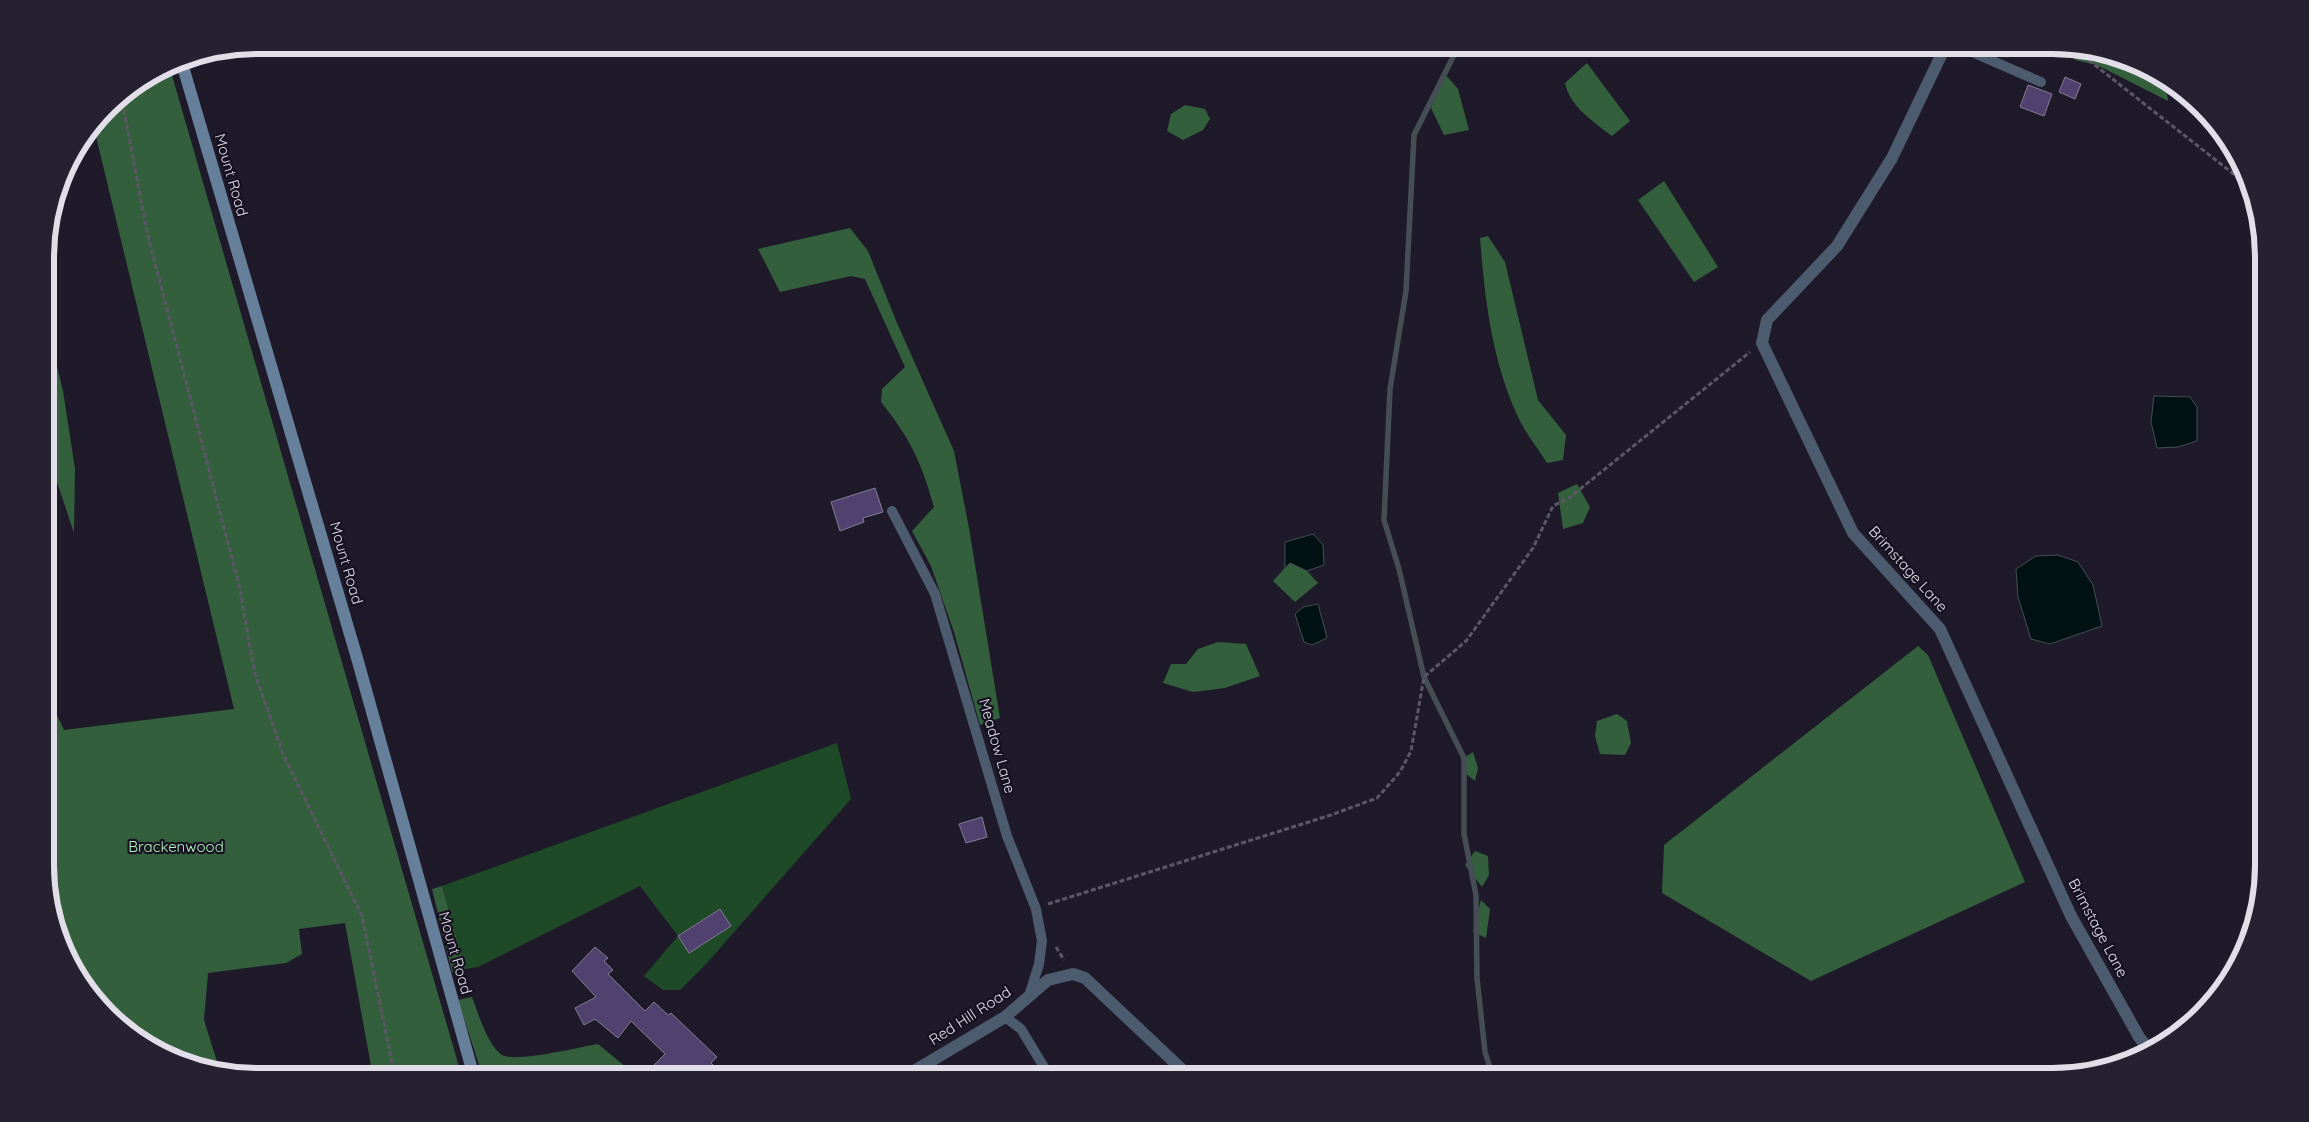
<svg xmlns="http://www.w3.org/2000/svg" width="2309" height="1122" font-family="Quicksand,sans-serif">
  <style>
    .green { fill: #1f4a28; fill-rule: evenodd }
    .forest { fill: #335f3c }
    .water { fill: #001113; stroke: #444e54 }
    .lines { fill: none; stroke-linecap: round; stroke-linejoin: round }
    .stream { stroke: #444e54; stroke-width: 5.5 }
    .building { fill: #50416e; stroke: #837d92 }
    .path { stroke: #5c5766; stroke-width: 3; stroke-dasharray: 5 2.5; stroke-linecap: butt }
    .service { stroke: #4c5b6d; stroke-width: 10 }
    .minor { stroke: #4c5b6d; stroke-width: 12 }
    .secondary { stroke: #667f9a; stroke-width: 12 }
    .labels { text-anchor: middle; stroke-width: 4.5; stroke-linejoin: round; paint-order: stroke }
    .street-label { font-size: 15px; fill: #e1deea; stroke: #161120 }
    .park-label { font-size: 15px; fill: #aef3b9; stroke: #161120 }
    .rim { fill: none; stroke: #e1deea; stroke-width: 6 }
  </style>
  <rect width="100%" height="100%" fill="#1f1a2a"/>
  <path class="green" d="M837,743L851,799L707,963L680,990H663L644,976L678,936L640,886L478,967L465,969L442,886ZM719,909L730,926L689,953L678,936Z"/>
  <g class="forest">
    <polygon points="1975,45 2003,45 2007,58"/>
    <path d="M2072,50C2093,54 2144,61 2159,75C2166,82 2167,92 2168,101L2097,65L2075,60Z"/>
    <path d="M1587,63L1630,121L1612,136C1595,123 1569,106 1565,83Z"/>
    <polygon points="169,65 462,1077 373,1077 345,923 299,929 302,954 286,963 208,973 204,1020 219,1068 163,1055 93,997 47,882 46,692 64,730 234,709 94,128 117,98"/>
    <polygon points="1444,73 1458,89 1469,130 1444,135 1431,108"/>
    <polygon points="1185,105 1205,109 1210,119 1203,130 1183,140 1167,131 1171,114"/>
    <polygon points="1664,181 1718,267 1694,282 1638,200"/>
    <path d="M850,228L868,251L897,323L954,451L969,528L1000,718L980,725L954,632L931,566L912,531L934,507C921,461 911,440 881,402L882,389L905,367L865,279L851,276L780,292L758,249Z"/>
    <path d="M1488,236L1505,262L1538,400L1566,435L1563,460L1547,463C1538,449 1527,435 1520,421C1492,363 1485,301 1480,238Z"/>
    <polygon points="46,322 63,391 75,469 74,533 56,479 46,417"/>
    <polygon points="1577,484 1590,507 1583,523 1563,529 1558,493"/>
    <polygon points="1290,562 1307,571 1318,583 1295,602 1273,581"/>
    <polygon points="1218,642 1246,644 1260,676 1225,688 1193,692 1163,683 1171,664 1186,664 1198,649"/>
    <polygon points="1918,646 1928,655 2025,882 1811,981 1662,893 1664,845"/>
    <polygon points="1617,714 1627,721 1631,743 1625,755 1600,754 1595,736 1597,721"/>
    <polygon points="1473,752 1478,768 1475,781 1465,773 1464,758"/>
    <polygon points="1475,851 1488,856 1489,875 1482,887 1465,865"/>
    <polygon points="442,886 465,969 452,972 432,889"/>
    <polygon points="1481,900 1490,909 1486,938 1473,932"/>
    <path d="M472,997C478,1013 488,1046 502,1055C515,1063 580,1047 598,1044L638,1077H483L458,1000Z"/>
  </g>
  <g class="water">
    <polygon points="2154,396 2190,397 2197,407 2197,441 2178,447 2157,448 2151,422"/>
    <polygon points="1313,534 1323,545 1324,565 1307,571 1290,563 1285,568 1285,542"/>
    <polygon points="2058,555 2078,562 2093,585 2102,626 2050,644 2031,639 2018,597 2016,569 2036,556"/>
    <polygon points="1318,604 1327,638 1312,645 1304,642 1295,614 1303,607"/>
  </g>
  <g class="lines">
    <polyline class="stream" points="1459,45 1414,135 1406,291 1390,389 1384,520 1399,569 1424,677 1464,758 1464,834 1476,895 1477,978 1485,1052 1493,1077"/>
  </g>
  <g class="building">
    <polygon points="2065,77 2081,84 2075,99 2059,92"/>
    <polygon points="2028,85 2052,94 2044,116 2020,107"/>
    <polygon points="875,488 883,512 863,518 864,522 840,531 831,502"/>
    <polygon points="982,817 987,837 966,843 959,824"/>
    <polygon points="720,909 731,926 689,953 678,936"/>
    <polygon points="595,947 608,958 604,961 613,970 608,974 645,1011 654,1002 668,1015 671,1013 717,1057 711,1063 725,1077 656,1077 649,1070 665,1054 631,1021 618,1038 595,1019 584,1025 575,1008 596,997 572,971"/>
  </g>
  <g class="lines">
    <g class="path">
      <polyline points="2077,51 2245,183"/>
      <polyline points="121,95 147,232 239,585 255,674 283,754 362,916 395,1077"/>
      <polyline points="1048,904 1331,815 1377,798 1400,772 1411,751 1424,677 1466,641 1533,548 1553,506 1569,498 1750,352"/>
      <polyline points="1056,947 1064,960"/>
    </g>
    <g class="service">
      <polyline points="1956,45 2041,82"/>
      <polyline points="892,511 935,594 1007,836 1036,909 1042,941 1039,964 1029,996"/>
      <polyline points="1005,1017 1021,1029 1050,1077"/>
    </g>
    <g class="minor">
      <polyline points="1946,45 1892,158 1837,246 1767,320 1762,343 1853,533 1940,629 2071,916 2139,1037 2150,1051"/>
      <polyline points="904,1077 1005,1017 1048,980 1073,974 1085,978 1190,1077"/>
    </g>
    <polyline class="secondary" points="181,60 357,658 474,1077"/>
  </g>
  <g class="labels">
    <g class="street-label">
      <text transform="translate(231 175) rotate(74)" y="5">Mount Road</text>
      <text transform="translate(346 563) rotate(74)" y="5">Mount Road</text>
      <text transform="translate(1908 569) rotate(48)" y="5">Brimstage Lane</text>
      <text transform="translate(997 746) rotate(74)" y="5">Meadow Lane</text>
      <text transform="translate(2098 928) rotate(62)" y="5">Brimstage Lane</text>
      <text transform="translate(455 953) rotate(74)" y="5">Mount Road</text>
      <text transform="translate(970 1016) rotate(-33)" y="5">Red Hill Road</text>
    </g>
    <g class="park-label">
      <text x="176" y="852">Brackenwood</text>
    </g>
  </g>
  <path d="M0 0H2309V1122H0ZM257 54H2052A203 203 0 0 1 2255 257V865A203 203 0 0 1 2052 1068H257A203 203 0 0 1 54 865V257A203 203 0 0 1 257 54Z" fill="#262130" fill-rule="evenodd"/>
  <path class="rim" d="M257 54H2052A203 203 0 0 1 2255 257V865A203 203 0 0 1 2052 1068H257A203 203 0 0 1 54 865V257A203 203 0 0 1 257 54Z"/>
</svg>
